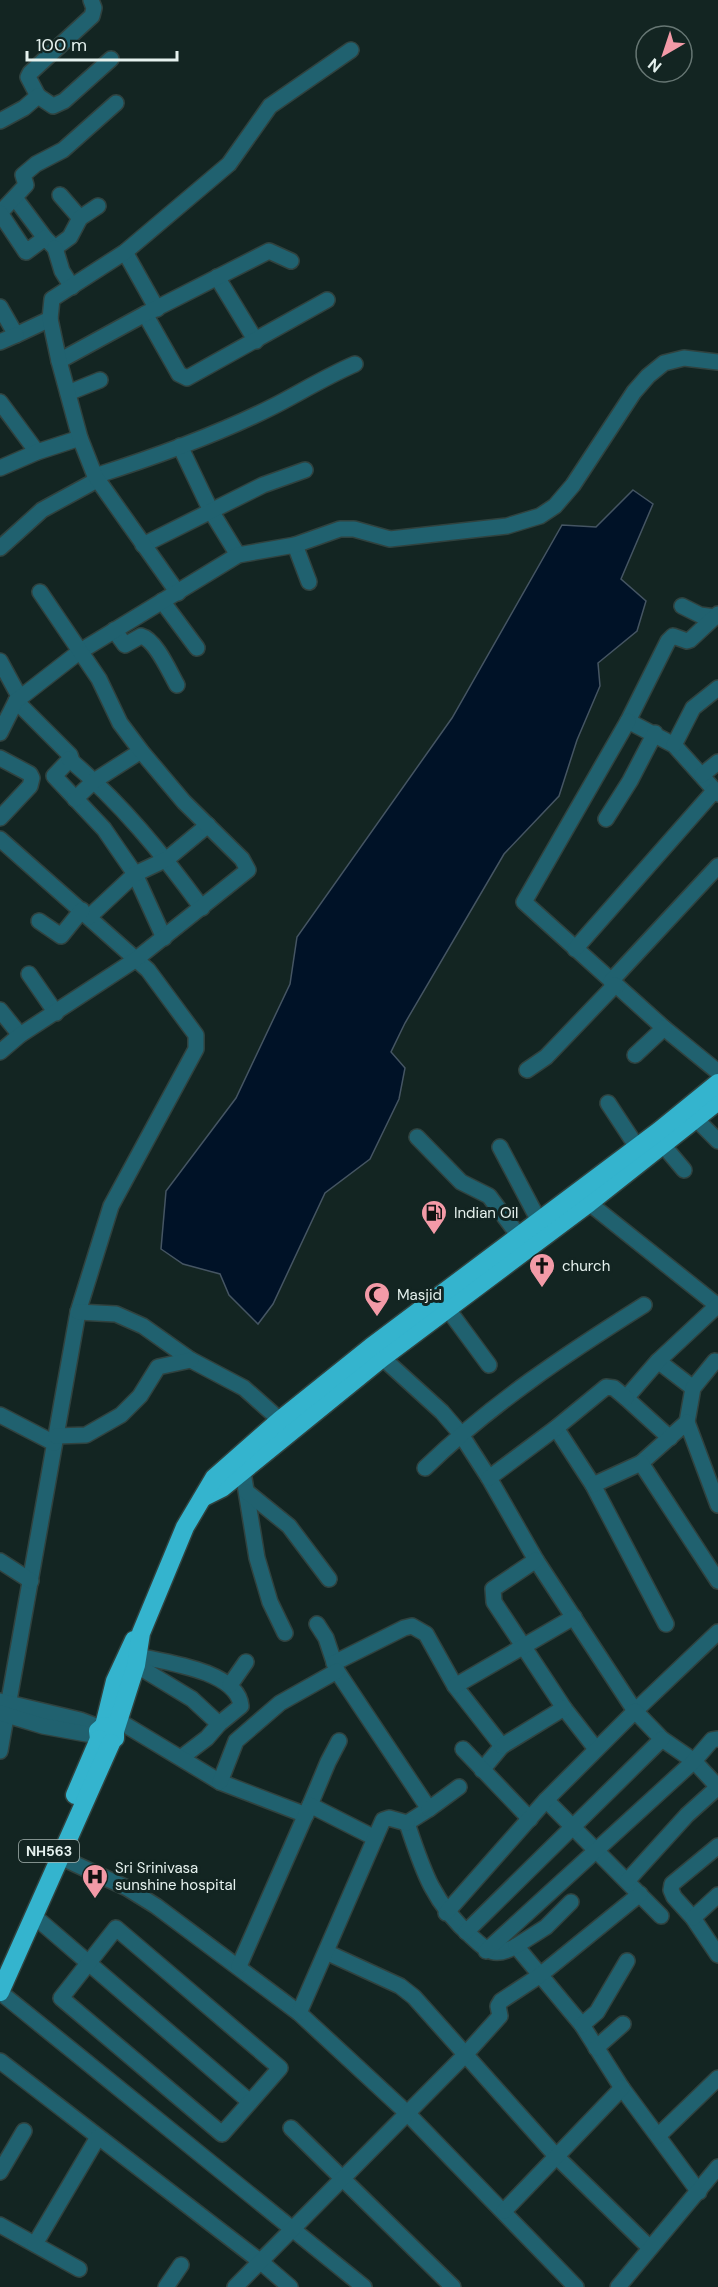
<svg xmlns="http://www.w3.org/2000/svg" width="718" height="2287" font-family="'DM Sans',sans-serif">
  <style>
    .water { fill: #001227; stroke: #455563; stroke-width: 1.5 }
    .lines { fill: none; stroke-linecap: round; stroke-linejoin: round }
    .minor-casing { stroke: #30423f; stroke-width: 18 }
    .highway-casing { stroke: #30423f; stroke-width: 21 }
    .minor { stroke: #20616f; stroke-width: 15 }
    .highway { stroke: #34b4ce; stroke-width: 18 }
    .labels { text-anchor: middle; stroke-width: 6; stroke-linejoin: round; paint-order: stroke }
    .shield { fill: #132522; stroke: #a6b4b1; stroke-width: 1.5 }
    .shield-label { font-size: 14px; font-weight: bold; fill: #e5f1ee }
    .poi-label { font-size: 15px; fill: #e5f1ee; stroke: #132522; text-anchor: start }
  </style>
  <rect width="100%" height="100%" fill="#132522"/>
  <polygon class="water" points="633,490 653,504 621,579 646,601 637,631 598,663 600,686 577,740 559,796 504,854 405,1023 391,1052 405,1068 399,1099 370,1159 325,1193 273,1304 258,1324 229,1295 220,1274 183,1264 161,1249 166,1191 236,1098 290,984 297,937 452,718 562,525 596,527"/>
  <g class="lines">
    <defs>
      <g id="minor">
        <polyline points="38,96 28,77 30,73 92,16 94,8 91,0"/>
        <polyline points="0,121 24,108 38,96 53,106 64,101 111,59"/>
        <polyline points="60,195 80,218"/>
        <polyline points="15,198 45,238"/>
        <polyline points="0,213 26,185 23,175 36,164 63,150 116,103"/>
        <polyline points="0,213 26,252 45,238 55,248 70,237 80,218 98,206"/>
        <polyline points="55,248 62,271 72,287"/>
        <polyline points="125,252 157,309"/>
        <polyline points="217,277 256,341"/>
        <polyline points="0,307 16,335 50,319"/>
        <polyline points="145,314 179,374 187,378 327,300"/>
        <polyline points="0,342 16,335"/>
        <polyline points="59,361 145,314 269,251 291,261"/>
        <polyline points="68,393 100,380"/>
        <polyline points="0,402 37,452"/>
        <polyline points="180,446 211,511 238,555"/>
        <polyline points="0,468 37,452 80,438"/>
        <path d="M95,476C155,457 217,435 274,406C301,392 327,376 355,364"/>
        <polyline points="143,545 263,485 305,470"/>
        <polyline points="295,545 309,582"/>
        <polyline points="0,548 42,510 97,480"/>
        <polyline points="178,593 95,476 80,438 59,361 50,319 52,299 125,252 229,164 270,106 351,50"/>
        <polyline points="162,601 197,648"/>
        <polyline points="682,606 700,615 715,617"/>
        <polyline points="718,614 690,640 687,641 673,636 668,641 628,721 674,745 718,794"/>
        <path d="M114,630L125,645L141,636C156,640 169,671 177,685"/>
        <polyline points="0,661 20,698"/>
        <polyline points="16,701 70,755 71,758 54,776 104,829 135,874 164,938"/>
        <polyline points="628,721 524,902 664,1028 718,1072"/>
        <polyline points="0,733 16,701 79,652 238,555 295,545 340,529 354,529 390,539 507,526 540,516 555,506 573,485 634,392 648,376 664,363 684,358 718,362"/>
        <polyline points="674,745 693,708 718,688"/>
        <polyline points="0,758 30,774 32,778 30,786 0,818"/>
        <path d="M69,759C121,803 162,853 202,908"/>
        <polyline points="702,775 718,762"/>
        <polyline points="75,799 94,781 141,751"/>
        <polyline points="606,819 630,781 655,733"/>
        <polyline points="0,839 148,970 196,1035 196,1049 111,1206 78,1312 0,1751"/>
        <polyline points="89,917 135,874 167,859 208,825"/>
        <polyline points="39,921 61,936 82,910"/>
        <polyline points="575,949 715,790"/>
        <polyline points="29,974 56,1013"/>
        <polyline points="617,986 611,981 718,866"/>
        <polyline points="0,1010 20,1035"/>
        <polyline points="0,1052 20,1035 135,960 248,870 242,859 184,802 141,751 120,723 99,679 40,592"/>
        <polyline points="635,1055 664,1028"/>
        <polyline points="527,1070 546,1057 615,985"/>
        <polyline points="608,1103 637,1147"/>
        <polyline points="696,1119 718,1141"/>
        <polyline points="417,1137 461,1182 489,1196 519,1236"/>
        <polyline points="663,1145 684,1170"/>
        <polyline points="500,1147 539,1221"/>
        <polyline points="589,1203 718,1306"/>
        <polyline points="447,1308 489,1365"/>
        <polyline points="78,1312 116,1314 143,1326 191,1360 244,1388 280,1420"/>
        <polyline points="375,1351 442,1412 460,1433 489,1478 536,1560 635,1711 718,1632"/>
        <polyline points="658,1361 693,1388"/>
        <polyline points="0,1415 54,1443"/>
        <polyline points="687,1422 693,1388 715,1361"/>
        <polyline points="556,1428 593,1485 666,1624"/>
        <polyline points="56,1436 86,1435 121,1415 140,1396 158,1367 191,1360"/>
        <polyline points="670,1438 626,1398 658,1361 718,1305"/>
        <polyline points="641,1463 687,1422 718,1505"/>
        <path d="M425,1468C491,1404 566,1354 644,1305"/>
        <polyline points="243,1472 257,1558 270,1602 285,1633"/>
        <polyline points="489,1478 556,1428 606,1387 614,1388 626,1398"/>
        <polyline points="593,1485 641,1463 718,1581"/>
        <polyline points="247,1492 289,1526 329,1579"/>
        <polyline points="536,1560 493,1589 494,1602 564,1708 596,1749"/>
        <polyline points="0,1561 31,1581"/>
        <path d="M317,1624L326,1638L337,1671L429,1809L407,1823C423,1871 433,1903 472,1937C488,1952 495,1958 516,1946L582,2025L622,2088L699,2192"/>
        <path d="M138,1656C165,1662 238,1671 241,1706L219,1724"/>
        <polyline points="334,1663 404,1628 412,1626 426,1634 455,1686 502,1746 482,1770"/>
        <polyline points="136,1665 192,1699 219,1724 207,1738 182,1757"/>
        <polyline points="230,1685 246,1662"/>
        <polyline points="455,1686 574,1617"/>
        <polyline points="0,1701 80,1720 101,1728"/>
        <polyline points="0,1713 43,1726 98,1736"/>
        <polyline points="119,1721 220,1782 306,1815"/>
        <polyline points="502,1746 564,1708"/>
        <polyline points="463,1749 530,1819"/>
        <polyline points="220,1782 236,1741 280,1703 337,1671"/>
        <polyline points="546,1800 661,1916"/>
        <polyline points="310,1805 328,1762 339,1741"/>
        <polyline points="429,1809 459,1787"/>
        <polyline points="718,1846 672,1884 671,1890 674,1897 693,1918 718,1955"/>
        <polyline points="60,1857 127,1888 156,1906 299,2013 407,2113 576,2287"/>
        <polyline points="628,1880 687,1815 718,1787"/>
        <polyline points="446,1913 546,1800 635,1711 662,1739 694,1761 718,1787"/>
        <polyline points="34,1916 250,2102"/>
        <polyline points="693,1918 718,1895"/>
        <polygon points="116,1928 280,2068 222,2134 61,1998"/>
        <polyline points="466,1932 662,1739"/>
        <polyline points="516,1946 546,1927 571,1902"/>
        <polyline points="486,1951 694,1761 712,1740 718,1739"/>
        <polyline points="326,1952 400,1986 414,1997 557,2157 650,2248"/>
        <polyline points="239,1966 310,1805 375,1838"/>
        <polyline points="0,1992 364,2287"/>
        <polyline points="299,2013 383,1820 389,1818 407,1823"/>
        <polyline points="582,2025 597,2012 627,1961"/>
        <polyline points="596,2048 623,2024"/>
        <polyline points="0,2061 261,2262 290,2287"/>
        <polyline points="291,2128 453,2287"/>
        <polyline points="658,2136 718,2078"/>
        <polyline points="0,2172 24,2131"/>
        <polyline points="504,2211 622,2088"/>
        <polyline points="0,2225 79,2269"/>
        <polyline points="35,2244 98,2137"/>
        <polyline points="166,2287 181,2265"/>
        <polyline points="235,2287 464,2056 500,2016 498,2006 501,2001 539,1976 640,1894"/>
        <polyline points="618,2287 718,2167"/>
      </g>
      <g id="highway">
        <polyline points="204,1497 222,1488 382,1358 589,1203 718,1101"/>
        <polyline points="104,1726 115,1681 134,1640"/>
        <polyline points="115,1731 113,1728 104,1726 98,1731 99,1739 108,1744 115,1738 115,1731 136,1665 141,1633 185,1527 214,1478 280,1420 371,1347 659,1131 718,1083"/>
        <polyline points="75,1795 99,1739"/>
        <polyline points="0,1992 111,1743"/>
      </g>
    </defs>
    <use href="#minor" class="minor-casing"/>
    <use href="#highway" class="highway-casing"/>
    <use href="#minor" class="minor"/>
    <use href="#highway" class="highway"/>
  </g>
  <defs>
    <symbol id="fuel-pin" viewBox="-11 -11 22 30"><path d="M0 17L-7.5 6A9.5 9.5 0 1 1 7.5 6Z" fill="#f39aa7" stroke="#132522"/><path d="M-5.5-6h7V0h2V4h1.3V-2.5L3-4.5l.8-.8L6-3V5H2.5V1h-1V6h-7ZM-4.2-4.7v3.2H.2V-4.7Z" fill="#111"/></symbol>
    <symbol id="church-pin" viewBox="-11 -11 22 30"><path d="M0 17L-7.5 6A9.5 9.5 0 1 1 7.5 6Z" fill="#f39aa7" stroke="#132522"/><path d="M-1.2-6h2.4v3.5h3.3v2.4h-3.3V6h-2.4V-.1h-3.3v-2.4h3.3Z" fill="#111"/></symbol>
    <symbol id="mosque-pin" viewBox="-11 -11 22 30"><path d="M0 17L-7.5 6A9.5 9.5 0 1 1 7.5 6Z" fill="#f39aa7" stroke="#132522"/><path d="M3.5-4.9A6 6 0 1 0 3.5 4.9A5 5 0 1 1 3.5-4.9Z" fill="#111"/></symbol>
    <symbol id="hospital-pin" viewBox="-11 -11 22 30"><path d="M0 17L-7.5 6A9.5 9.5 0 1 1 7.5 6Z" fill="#f39aa7" stroke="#132522"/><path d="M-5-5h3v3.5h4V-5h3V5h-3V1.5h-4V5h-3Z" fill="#111"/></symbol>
  </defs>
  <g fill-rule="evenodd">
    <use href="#fuel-pin" x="419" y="1198" width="30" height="40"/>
    <use href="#church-pin" x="527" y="1251" width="30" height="40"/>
    <use href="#mosque-pin" x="362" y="1280" width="30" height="40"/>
    <use href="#hospital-pin" x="80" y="1862" width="30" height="40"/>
  </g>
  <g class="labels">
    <rect class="shield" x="19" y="1840" width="60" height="22" rx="4.5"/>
    <g class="shield-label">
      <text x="49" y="1856">NH563</text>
    </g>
    <g class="poi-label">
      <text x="454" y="1218">Indian Oil</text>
      <text x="562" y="1271">church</text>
      <text x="397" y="1300">Masjid</text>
      <text x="115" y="1873">Sri Srinivasa<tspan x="115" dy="17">sunshine hospital</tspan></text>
    </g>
  </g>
  <g transform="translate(664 54) rotate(219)"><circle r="28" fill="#132522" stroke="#677774" stroke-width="1.5"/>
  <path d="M0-4.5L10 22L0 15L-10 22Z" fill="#f39aa7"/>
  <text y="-9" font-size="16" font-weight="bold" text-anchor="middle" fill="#e5f1ee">N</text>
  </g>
  <path d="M27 51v9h150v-9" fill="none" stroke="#e5f1ee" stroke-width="3"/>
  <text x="36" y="51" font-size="18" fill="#e5f1ee" stroke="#132522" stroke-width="4.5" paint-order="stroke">100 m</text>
</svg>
